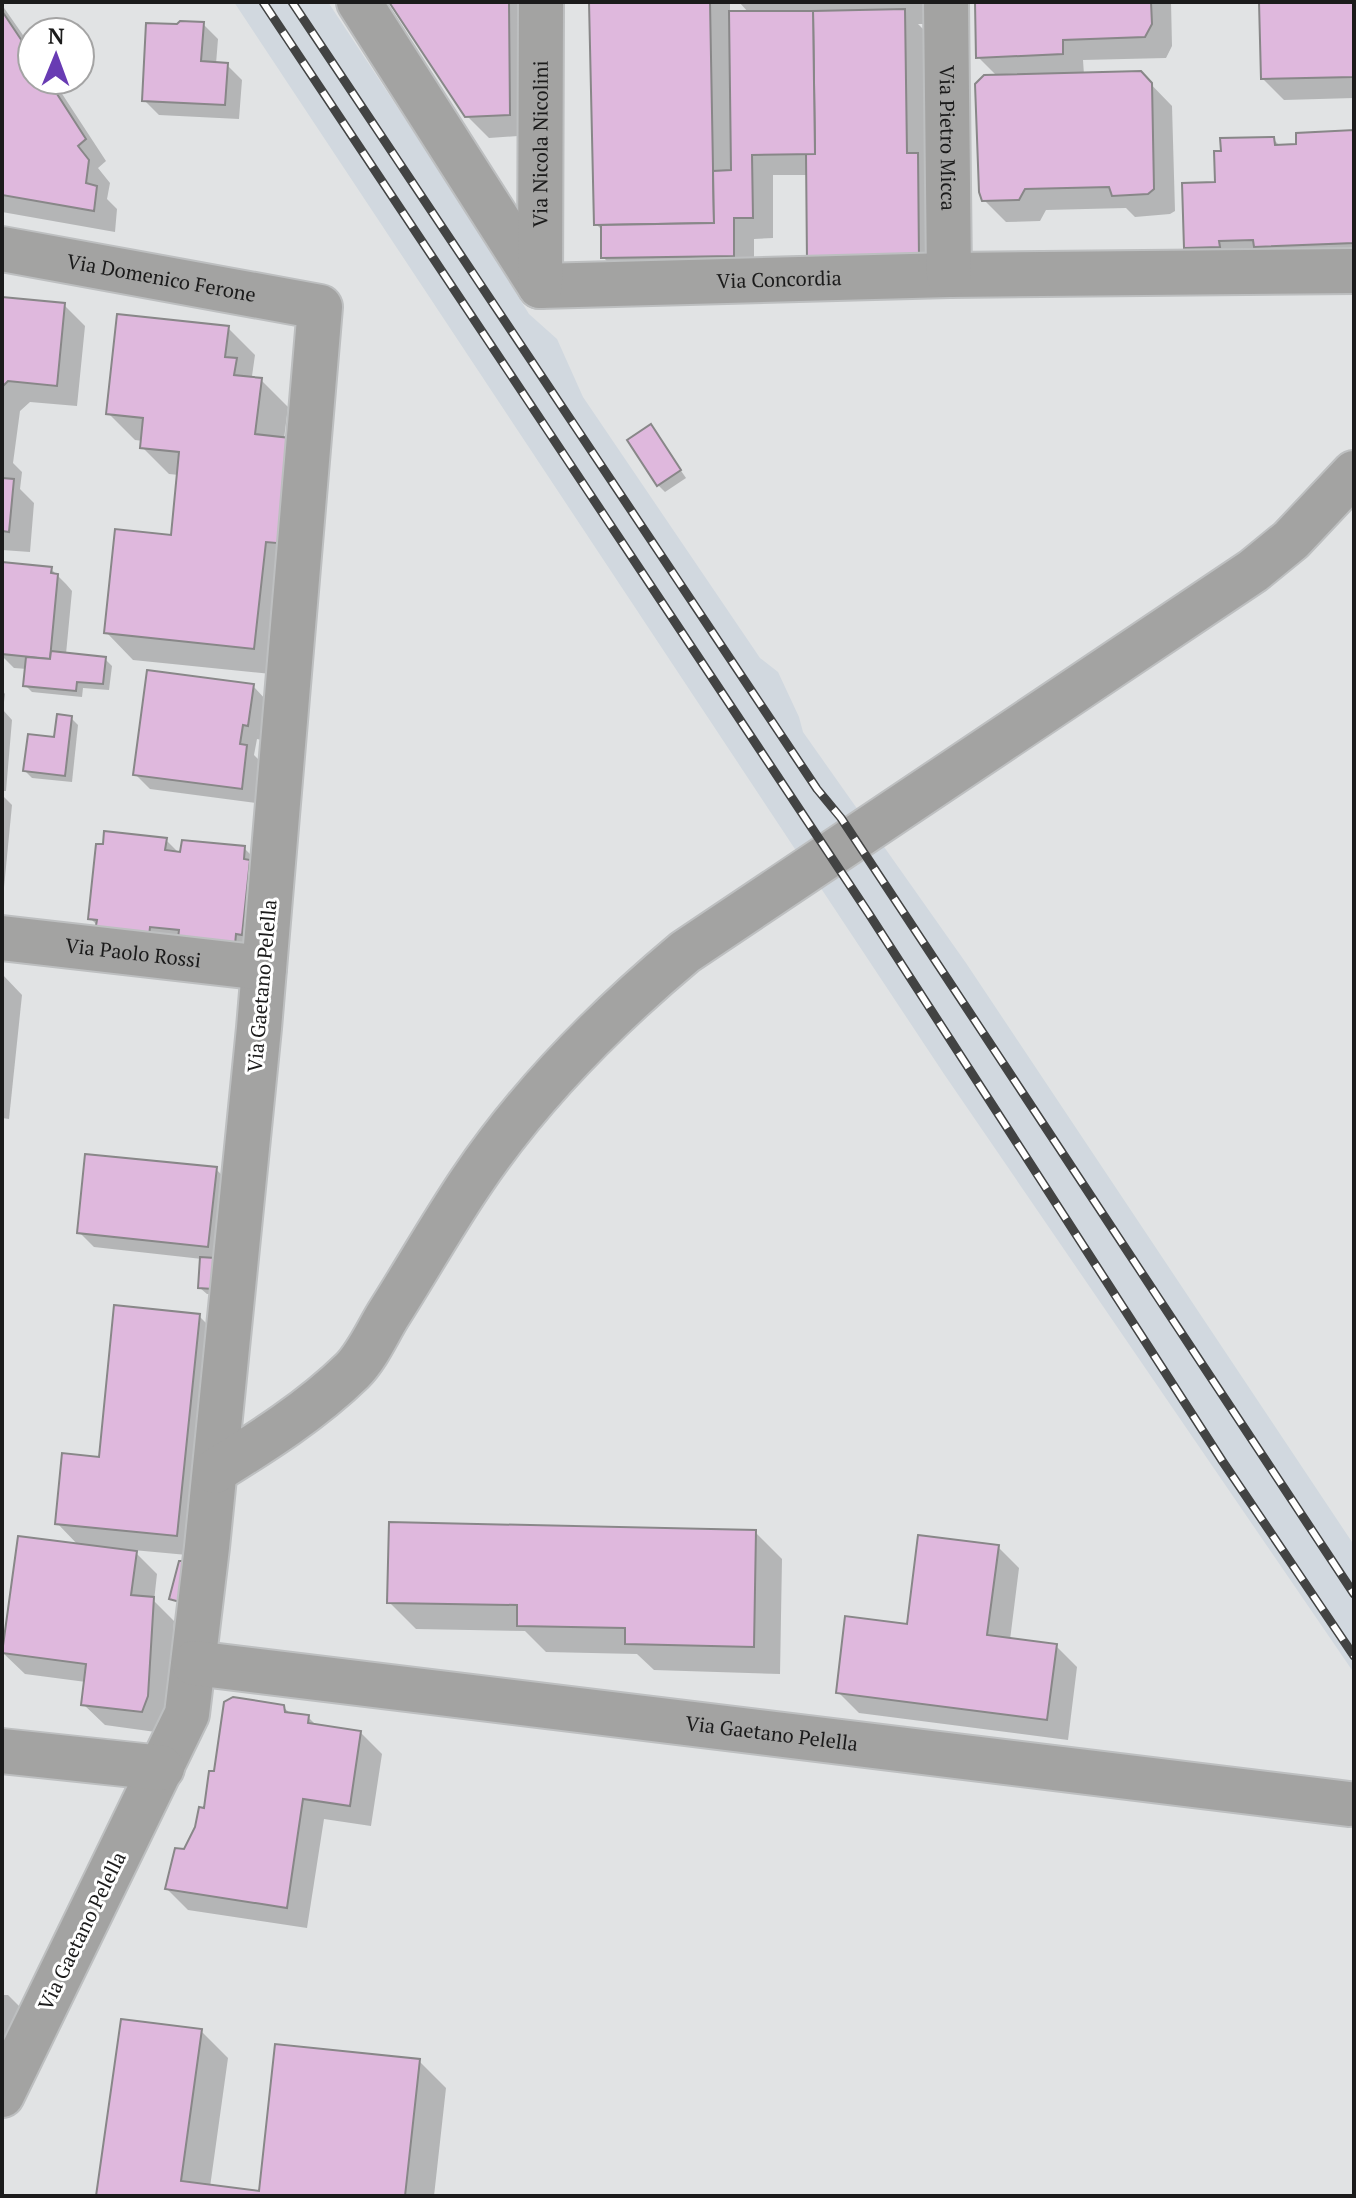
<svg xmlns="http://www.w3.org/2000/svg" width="1356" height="2198" font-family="'PT Serif',serif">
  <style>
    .built { fill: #d1d8df }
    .shadow { fill: #0003 }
    .building { fill: #dfb8dd; stroke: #888788; stroke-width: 2 }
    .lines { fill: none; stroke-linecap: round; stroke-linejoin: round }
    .minor-casing { stroke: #bdbfc0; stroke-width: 48 }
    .minor { stroke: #a3a3a2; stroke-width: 44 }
    .rail-casing { stroke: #424343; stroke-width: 9 }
    .rail { stroke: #fff; stroke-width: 6; stroke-dasharray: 18; stroke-linecap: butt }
    .labels { text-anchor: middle; stroke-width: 6; stroke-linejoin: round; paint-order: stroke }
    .street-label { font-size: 20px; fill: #1b1b1b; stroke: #fff }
  </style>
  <rect width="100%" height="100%" fill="#e1e3e4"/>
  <polygon class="built" points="234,2 328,2 464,208 529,314 557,339 583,397 760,658 778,672 799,717 803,732 966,963 1354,1545 1354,1673 944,1074"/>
  <g class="shadow">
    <polygon points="391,2 530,2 531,135 489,138 467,116"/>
    <polygon points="591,2 730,2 730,13 749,13 739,2 942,2 942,24 918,24 926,32 940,280 808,175 773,175 773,238 754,239 754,277 624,279 603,257 603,231 596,224"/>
    <polygon points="977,2 1171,2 1172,46 1166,58 1083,60 1084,75 1140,73 1172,106 1175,211 1170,214 1135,217 1126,208 1046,210 1040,221 1006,222 984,200 998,77 978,57"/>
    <polygon points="1261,2 1354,2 1354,98 1284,100 1263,79"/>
    <polygon points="2,5 32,48 32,80 53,80 106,161 98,168 110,183 107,199 117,209 115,232 2,212"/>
    <polygon points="203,24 218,39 216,64 227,65 242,80 239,119 159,115 144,100"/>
    <polygon points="1354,132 1354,264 1207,268 1186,247 1217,184 1273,139 1281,147 1298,146"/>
    <polygon points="2,299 64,305 85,326 77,406 30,402 20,411 13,463 22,472 20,489 34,503 30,552 2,550"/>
    <polygon points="228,328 255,355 252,376 261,380 288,407 284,439 281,675 133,660 107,633 173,537 179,475 169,474 142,447 143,441 135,440 108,413"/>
    <polygon points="651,427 686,478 665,492 658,485"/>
    <polygon points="2,564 51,569 66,584 72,591 66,654 105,659 112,666 109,690 83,688 82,697 32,692 25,685 27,669 14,668 2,656"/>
    <polygon points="253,686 267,701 262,740 257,739 254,755 261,762 256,803 150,789 135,774"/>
    <polygon points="2,690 5,694 3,710 12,720 6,791 2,791"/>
    <polygon points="71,718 78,725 72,782 32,778 25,771"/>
    <polygon points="2,795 12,805 2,908"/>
    <polygon points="166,840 179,853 244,848 265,869 263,956 98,926 90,918"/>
    <polygon points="2,974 22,995 9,1119 2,1118"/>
    <polygon points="216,1169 230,1184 219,1295 207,1294 200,1288 202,1259 94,1247 79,1232"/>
    <polygon points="199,1316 220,1337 198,1556 133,1550 157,1574 154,1601 174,1621 168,1718 163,1733 105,1725 83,1704 86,1682 25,1674 3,1653 79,1546 57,1523"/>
    <polygon points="755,1532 782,1559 780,1674 654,1670 637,1654 546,1652 525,1631 416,1629 389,1602"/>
    <polygon points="998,1547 1019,1568 1010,1640 1056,1646 1077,1667 1068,1740 859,1713 838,1692"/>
    <polygon points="283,1707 291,1714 308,1717 317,1726 361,1733 382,1754 371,1826 324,1819 307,1928 188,1910 167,1889 206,1811"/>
    <polygon points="2,1995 8,1995 29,2016 2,2056"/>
    <polygon points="201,2031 228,2058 210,2187 261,2193 419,2061 446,2088 434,2196 99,2196"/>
  </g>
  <g class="building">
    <polygon points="389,2 509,2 510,115 465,117"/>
    <polygon points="589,2 710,2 714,223 594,225"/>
    <polygon points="975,2 1151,2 1152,24 1145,37 1063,40 1063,54 976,58"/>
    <polygon points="1259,2 1354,2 1354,77 1261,79"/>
    <polygon points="905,9 907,153 918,153 919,259 807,261 806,154 815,154 813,11"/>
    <polygon points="2,11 32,56 32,80 48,80 86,139 78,146 89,160 86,183 97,186 94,211 2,195"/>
    <polygon points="729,11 813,11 815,154 752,155 753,218 734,218 734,256 601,258 601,225 714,223 713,171 731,170"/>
    <polygon points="180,21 204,22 201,61 228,63 225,105 142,101 146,23 177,24"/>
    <polygon points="1141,71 1152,83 1154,189 1148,194 1112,196 1109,187 1025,189 1019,200 982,201 979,192 975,84 984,75"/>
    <polygon points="1354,130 1354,243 1254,247 1253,240 1219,241 1220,247 1184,248 1182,183 1215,182 1214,151 1221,151 1220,138 1274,137 1275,145 1296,144 1296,133"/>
    <polygon points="2,297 65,303 57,386 8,381 2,387"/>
    <polygon points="117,314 229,326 225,357 237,358 234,375 262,378 255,434 299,439 288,544 266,542 254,649 104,633 115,529 171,535 179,452 140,448 143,418 106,414"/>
    <polygon points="651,424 681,470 657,486 627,440"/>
    <polygon points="2,478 14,479 9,532 2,531"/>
    <polygon points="2,562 52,567 51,573 58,574 50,659 2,654"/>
    <polygon points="51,651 106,657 103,684 77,682 76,691 23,686 26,657 50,659"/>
    <polygon points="147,670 254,684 248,726 243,725 240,744 247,745 242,789 133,775"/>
    <polygon points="57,714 72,716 65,776 23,771 28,734 54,737"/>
    <polygon points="104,831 167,838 165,850 180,852 182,840 245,846 244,859 250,860 242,935 236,934 235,945 178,938 179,930 150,927 149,936 95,931 97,920 88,919 96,844 103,844"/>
    <polygon points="85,1154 217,1167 208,1247 77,1233"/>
    <polygon points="200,1257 215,1258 213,1289 198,1288"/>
    <polygon points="114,1305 200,1314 177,1536 55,1524 62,1453 99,1457"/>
    <polygon points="389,1522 756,1530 754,1647 625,1644 625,1628 517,1626 517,1605 387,1603"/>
    <polygon points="918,1535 999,1545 987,1635 1057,1644 1047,1720 836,1693 845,1616 907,1624"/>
    <polygon points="18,1536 137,1551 131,1595 154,1597 148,1696 142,1712 81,1705 86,1664 2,1653"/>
    <polygon points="179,1561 190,1561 180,1602 169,1599"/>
    <polygon points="233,1697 284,1705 285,1712 309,1715 308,1723 361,1731 350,1806 303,1799 287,1908 165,1889 175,1848 184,1849 195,1827 199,1807 204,1808 209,1771 214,1771 224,1702"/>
    <polygon points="121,2019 202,2029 181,2181 259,2191 275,2044 420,2059 405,2196 96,2196"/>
  </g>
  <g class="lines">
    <defs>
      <g id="minor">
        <path id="s1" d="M359,2L540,286L949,275L1354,271"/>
        <path id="s2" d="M946,2L949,275"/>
        <path id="s3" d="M2,249L320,307L259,1028L207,1547L187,1714L2,2095"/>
        <path id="s4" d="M540,286L541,2"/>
        <path id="s5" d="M2,938L264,968"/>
        <path d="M215,1471C263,1441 311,1411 352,1371C367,1356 377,1333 388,1315C416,1271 442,1225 471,1182C530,1094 605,1019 685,952L1253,571L1291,540L1354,473"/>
        <path id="s6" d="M194,1663L1349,1804"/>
        <polyline points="2,1751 162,1768"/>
      </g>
    </defs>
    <use href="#minor" class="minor-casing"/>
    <use href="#minor" class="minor"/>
    <defs>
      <g id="rail">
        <polyline points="263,2 869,914 1223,1462 1354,1656"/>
        <polyline points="292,2 817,789 841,818 1354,1594"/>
      </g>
    </defs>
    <use href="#rail" class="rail-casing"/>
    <use href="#rail" class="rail"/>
  </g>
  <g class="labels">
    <g class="street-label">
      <text dy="7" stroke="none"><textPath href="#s2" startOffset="136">Via Pietro Micca</textPath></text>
      <text dy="7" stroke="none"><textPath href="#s4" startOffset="142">Via Nicola Nicolini</textPath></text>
      <text dy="7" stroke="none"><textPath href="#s3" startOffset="162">Via Domenico Ferone</textPath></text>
      <text dy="7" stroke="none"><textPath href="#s1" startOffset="576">Via Concordia</textPath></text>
      <text dy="7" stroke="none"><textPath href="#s5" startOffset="132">Via Paolo Rossi</textPath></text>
      <text transform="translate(262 986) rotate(-85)" y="7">Via Gaetano Pelella</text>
      <text dy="7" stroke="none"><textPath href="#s6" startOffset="582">Via Gaetano Pelella</textPath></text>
      <text transform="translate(82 1931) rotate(-64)" y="7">Via Gaetano Pelella</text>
    </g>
  </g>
  <rect width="1356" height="2198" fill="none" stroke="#1b1b1b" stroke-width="8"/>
  <g transform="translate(56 56) rotate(1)"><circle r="38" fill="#ffffff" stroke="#a4a4a4" stroke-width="2"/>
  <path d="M0-6L14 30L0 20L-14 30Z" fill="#683bb3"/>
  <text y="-12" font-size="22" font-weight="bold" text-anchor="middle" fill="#1b1b1b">N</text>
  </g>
</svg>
